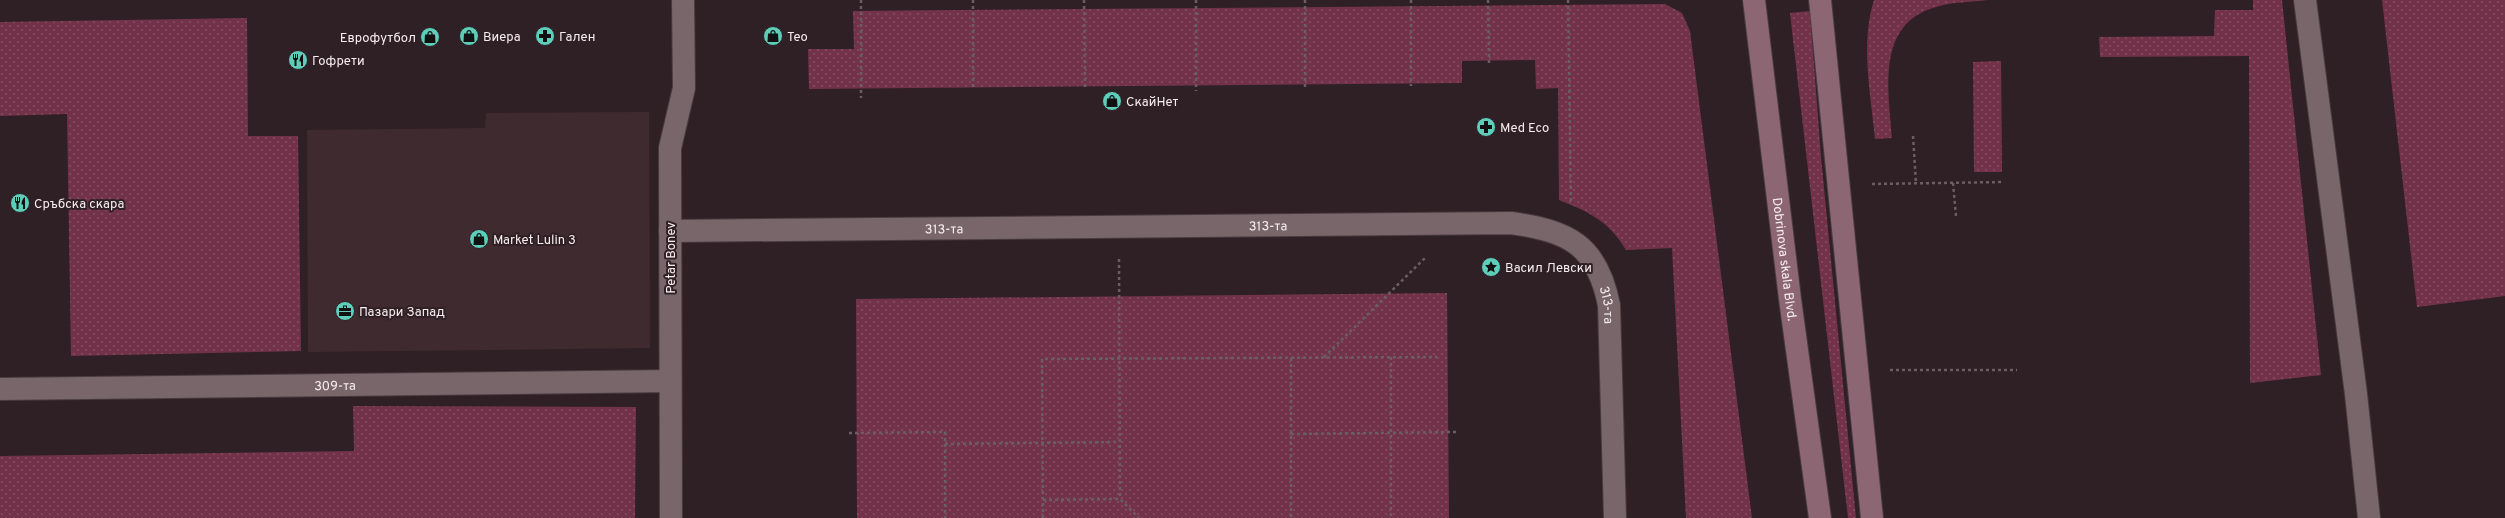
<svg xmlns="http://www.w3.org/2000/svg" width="2505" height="518" font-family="Overpass,sans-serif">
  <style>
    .built { fill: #3f2a30 }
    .grass { fill: url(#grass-dots) }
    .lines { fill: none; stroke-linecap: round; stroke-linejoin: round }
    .minor-casing { stroke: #483c40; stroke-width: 24 }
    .secondary-casing { stroke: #483c40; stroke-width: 24 }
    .path { stroke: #6b5e62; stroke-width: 2.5; stroke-dasharray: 3 3; stroke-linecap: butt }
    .minor { stroke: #78666b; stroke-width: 22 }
    .secondary { stroke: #8c6672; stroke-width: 22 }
    .labels { text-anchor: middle; stroke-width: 4; stroke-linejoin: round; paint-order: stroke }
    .poi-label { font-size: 13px; fill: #f7edf0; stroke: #2f2025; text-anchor: start }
    .street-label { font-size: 13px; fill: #f7edf0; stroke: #2f2025 }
  </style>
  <defs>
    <pattern id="grass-dots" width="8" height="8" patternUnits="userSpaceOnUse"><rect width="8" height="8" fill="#723249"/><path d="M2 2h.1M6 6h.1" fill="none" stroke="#875064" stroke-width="1.8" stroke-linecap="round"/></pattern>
  </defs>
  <rect width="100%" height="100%" fill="#2f2025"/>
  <polygon class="built" points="649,112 650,348 308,352 307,130 485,128 486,113"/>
  <g class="grass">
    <path d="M1874,0H1988C1971,2 1952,2 1936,7C1875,24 1889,90 1892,138L1875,139C1871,94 1860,44 1874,0Z"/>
    <polygon points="2253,0 2282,0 2321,375 2250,383 2249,56 2100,57 2099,37 2214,36 2215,10 2253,10"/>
    <polygon points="2382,0 2505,0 2505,296 2417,307"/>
    <path d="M1665,4L1682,13L1690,31L1752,518H1686L1672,248L1626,250C1609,221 1589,212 1559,200L1558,88L1536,89L1535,60L1462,61V83L809,89L808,49H854L853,11Z"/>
    <polygon points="1810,11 1821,157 1856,518 1848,518 1790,13"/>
    <polygon points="247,18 248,136 298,136 301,351 71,356 67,114 0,116 0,22"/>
    <polygon points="2001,61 2002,172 1974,172 1973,62"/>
    <polygon points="1447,293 1449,518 857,518 856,299"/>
    <polygon points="353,406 636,407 635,518 0,518 0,456 354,451"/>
  </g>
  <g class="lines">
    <defs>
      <g id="minor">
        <polyline points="2305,0 2356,394 2369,518"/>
        <path id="s1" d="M670,231L1511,223C1569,231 1597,245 1609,305L1615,518"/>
        <path id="s2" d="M0,389L670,381"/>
        <polyline points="671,518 670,148 684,88 683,0"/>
      </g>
      <g id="secondary">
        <path id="s3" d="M1754,0L1790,299L1820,518"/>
        <polyline points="1820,0 1872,518"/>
      </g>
    </defs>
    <use href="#minor" class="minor-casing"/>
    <use href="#secondary" class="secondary-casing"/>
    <g class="path">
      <polyline points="861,0 861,98"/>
      <polyline points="973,0 973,90"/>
      <polyline points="1084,0 1085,89"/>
      <polyline points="1196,0 1196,91"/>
      <polyline points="1305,0 1305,87"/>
      <polyline points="1411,0 1411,86"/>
      <polyline points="1488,0 1489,63"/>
      <polyline points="1568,0 1571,204"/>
      <polyline points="1913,136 1916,183"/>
      <polyline points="1953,183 1956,216"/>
      <polyline points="1872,184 2004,182"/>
      <polyline points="1119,259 1120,499"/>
      <polyline points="1324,357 1426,257"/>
      <polyline points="1391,357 1391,518"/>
      <polyline points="1291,358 1291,518"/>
      <polyline points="1890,370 2017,370"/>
      <polyline points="849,433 945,432 945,518"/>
      <polyline points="1291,434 1456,432"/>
      <polyline points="945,444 1119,442"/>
      <polyline points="1043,500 1120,499 1139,518"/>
      <polyline points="1043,518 1042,359 1437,357"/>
    </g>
    <use href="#minor" class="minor"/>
    <use href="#secondary" class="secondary"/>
  </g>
  <defs>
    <symbol id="shop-disc" viewBox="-11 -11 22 22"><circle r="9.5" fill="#5dceb9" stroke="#2f2025"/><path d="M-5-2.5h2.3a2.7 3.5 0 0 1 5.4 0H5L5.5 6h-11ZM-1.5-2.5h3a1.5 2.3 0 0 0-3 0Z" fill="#111"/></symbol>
    <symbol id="pharmacy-disc" viewBox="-11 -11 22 22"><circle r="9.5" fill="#5dceb9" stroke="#2f2025"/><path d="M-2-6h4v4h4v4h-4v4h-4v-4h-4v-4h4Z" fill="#111"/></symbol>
    <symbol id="restaurant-disc" viewBox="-11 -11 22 22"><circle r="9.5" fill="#5dceb9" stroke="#2f2025"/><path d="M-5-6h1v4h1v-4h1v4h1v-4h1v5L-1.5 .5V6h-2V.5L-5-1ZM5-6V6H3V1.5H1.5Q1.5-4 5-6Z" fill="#111"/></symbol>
    <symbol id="sight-disc" viewBox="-11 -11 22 22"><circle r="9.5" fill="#5dceb9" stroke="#2f2025"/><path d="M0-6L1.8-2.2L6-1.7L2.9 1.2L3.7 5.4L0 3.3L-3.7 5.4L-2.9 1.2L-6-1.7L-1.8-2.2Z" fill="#111"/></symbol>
    <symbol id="office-disc" viewBox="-11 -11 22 22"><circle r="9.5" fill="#5dceb9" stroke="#2f2025"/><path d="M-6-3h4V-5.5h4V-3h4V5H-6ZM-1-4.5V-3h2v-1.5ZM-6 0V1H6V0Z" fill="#111"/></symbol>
  </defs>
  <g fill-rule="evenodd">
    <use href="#shop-disc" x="458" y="25" width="22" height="22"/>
    <use href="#pharmacy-disc" x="534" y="25" width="22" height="22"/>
    <use href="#shop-disc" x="762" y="25" width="22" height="22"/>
    <use href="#shop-disc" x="419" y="26" width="22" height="22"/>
    <use href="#restaurant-disc" x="287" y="49" width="22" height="22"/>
    <use href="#shop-disc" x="1101" y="90" width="22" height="22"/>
    <use href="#pharmacy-disc" x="1475" y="116" width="22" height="22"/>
    <use href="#restaurant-disc" x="9" y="192" width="22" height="22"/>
    <use href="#shop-disc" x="468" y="228" width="22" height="22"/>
    <use href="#sight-disc" x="1480" y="256" width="22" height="22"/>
    <use href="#office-disc" x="334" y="300" width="22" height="22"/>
  </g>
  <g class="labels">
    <g class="poi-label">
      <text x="483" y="41">Виера</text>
      <text x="559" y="41">Гален</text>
      <text x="787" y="41">Тео</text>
      <text x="416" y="42" text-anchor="end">Еврофутбол</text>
      <text x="312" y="65">Гофрети</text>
      <text x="1126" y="106">СкайНет</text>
      <text x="1500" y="132">Med Eco</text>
      <text x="34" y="208">Сръбска скара</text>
      <text x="493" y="244">Market Lulin 3</text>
      <text x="1505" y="272">Васил Левски</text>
      <text x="359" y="316">Пазари Запад</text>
    </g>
    <g class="street-label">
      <text dy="5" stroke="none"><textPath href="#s1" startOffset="598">313-та</textPath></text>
      <text dy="5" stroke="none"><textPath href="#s1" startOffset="274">313-та</textPath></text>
      <text transform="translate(670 258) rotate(-90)" y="5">Petar Bonev</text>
      <text dy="5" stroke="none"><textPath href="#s3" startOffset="261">Dobrinova skala Blvd.</textPath></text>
      <text dy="5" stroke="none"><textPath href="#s1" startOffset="981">313-та</textPath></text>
      <text dy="5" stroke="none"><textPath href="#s2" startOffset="335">309-та</textPath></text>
    </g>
  </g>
</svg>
